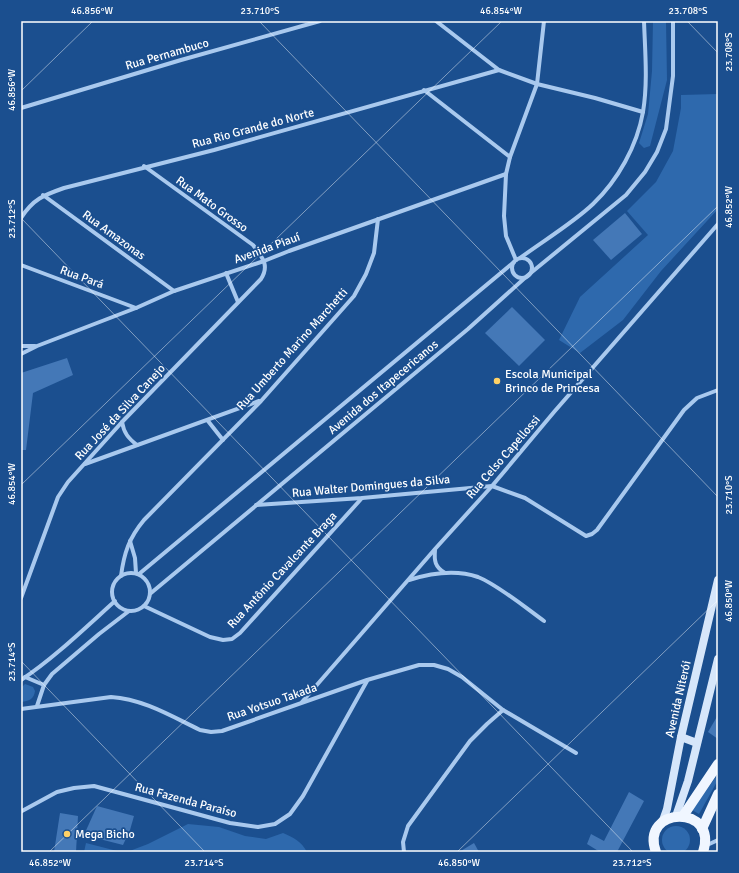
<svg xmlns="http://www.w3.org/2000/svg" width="739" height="873" font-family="Signika,sans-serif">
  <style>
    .green { fill: #2e69ad }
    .building { fill: #4478b7 }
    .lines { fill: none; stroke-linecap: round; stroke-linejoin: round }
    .minor { stroke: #a9c9ee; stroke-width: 4 }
    .secondary { stroke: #d6e6fa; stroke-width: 8 }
    .primary { stroke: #f0f6ff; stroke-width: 10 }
    .ticks { fill: none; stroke: #fff; stroke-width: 1; stroke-opacity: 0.45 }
    .poi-dot { fill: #ffd166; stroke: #1b4f8f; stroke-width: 1.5 }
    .labels { text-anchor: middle; stroke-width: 3.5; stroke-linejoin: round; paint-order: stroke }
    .street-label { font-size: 12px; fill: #fff; stroke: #1b4f8f }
    .poi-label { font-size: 12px; fill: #fff; stroke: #1b4f8f; text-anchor: start }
    .neatline { fill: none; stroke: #fff; stroke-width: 1.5 }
    .ticks-label { font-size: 10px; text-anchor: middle; fill: #fff }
  </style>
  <rect width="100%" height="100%" fill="#1b4f8f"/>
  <g class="green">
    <polygon points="653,21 666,21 667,80 650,146 644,148 639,143 648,114 652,71"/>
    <polygon points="718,94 718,209 661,271 623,320 580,353 559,340 580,297 648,235 627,211 656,182 673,151 681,108 681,95"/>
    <path d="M25,684L33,687L35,691C34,699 29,701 21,702V688Z"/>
    <polygon points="718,774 718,780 699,814 692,810"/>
    <path d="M188,824L219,827L245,836L266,839L283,833C294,838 301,841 307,852H127L148,844Z"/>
    <circle cx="676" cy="840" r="14"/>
    <polygon points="86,843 121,852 84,852"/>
  </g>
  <g class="building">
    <polygon points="625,213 642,234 611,260 593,240"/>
    <polygon points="512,307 545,340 519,366 485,333"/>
    <polygon points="67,358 73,375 33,393 26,450 21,450 21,373"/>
    <polygon points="718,715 718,739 708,732"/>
    <polygon points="629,792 644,801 617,852 600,852 587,844 591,834 604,841"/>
    <polygon points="97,806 134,816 130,830 123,845 84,835"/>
    <polygon points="60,813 78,816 76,852 54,852"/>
    <polygon points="474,843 479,852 459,852"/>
  </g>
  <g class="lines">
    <g class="minor">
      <polyline points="436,21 499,70 537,84 595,98 643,112"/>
      <polyline points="424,90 510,157"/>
      <polyline points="21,108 181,60 320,21"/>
      <polyline points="43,195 174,291"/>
      <path d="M21,218C33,199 44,195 64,188L214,150L499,70"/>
      <path d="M520,258C543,241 573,223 593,204C618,180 637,146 643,112C648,82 645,51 644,21"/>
      <circle cx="522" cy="268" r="10"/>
      <polyline points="516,260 506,236 504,216 506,174 510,157 537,84 544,21"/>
      <polyline points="21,265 136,308"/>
      <polyline points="226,273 238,302"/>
      <polyline points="21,346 35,346"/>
      <polyline points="21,354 37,346 136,308 174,291 264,261 289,251 506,174"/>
      <polyline points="208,421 223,440"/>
      <path d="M122,422C124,433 128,438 137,445"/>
      <polyline points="85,464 259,401"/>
      <polyline points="256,505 362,498 492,486 525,498 586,536 592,534 597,530 684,410 697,398 718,390"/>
      <polyline points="130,541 135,558 136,573"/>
      <path d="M435,550C434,561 435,567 445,573"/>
      <circle cx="131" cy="592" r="19"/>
      <polyline points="139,574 514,262"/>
      <path d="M121,576C124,553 129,538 144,520L261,401L354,296L366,274L374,253L378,219"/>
      <path d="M409,580C431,573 455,569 478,577C498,585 526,608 544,621"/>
      <polyline points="151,593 468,329 527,276 626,195 645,172 657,152 666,129 673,76 673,21"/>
      <path d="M21,598L58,497L68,482L122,422L261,279C270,265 262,257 253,245L144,166"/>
      <polyline points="144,606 210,637 223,640 232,639 240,633 362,498"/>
      <polyline points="25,677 44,685"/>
      <path d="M21,680C54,658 85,628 115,601"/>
      <polyline points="302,702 435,549 492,486 554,412 718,224"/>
      <polyline points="37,706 44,685 52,674 99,634 129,611"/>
      <path d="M21,709L111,697C143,699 171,716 200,730L211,732L222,731L367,680L419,665H434L448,669L462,677L503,710L576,753"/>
      <polyline points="22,811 57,792 74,788 94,786 230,823 258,827 275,824 290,814 303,796 367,681"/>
      <polyline points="705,846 718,840"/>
      <polyline points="404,852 403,842 408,826 470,741 487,724 503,710"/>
    </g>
    <g class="secondary">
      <polyline points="681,737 697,743"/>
      <polyline points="676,816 688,781 718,659"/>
      <polyline points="662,823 667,809 681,737 718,580"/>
    </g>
    <g class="primary">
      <polyline points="683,816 718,764"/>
      <polyline points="702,829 718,794"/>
      <path d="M656,852C639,806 719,804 703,852"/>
    </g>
  </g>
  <path class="ticks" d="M259,21L718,497M687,21L718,53M21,91L93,21M21,218L633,852M21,485L502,21M21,661L205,852M49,852L718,206M457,852L718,600"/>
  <g class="poi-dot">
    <circle cx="497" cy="381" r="4"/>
    <circle cx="67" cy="834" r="4"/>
  </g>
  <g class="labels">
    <g class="street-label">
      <text transform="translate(167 54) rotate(-16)" y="4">Rua Pernambuco</text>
      <text transform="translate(253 128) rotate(-15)" y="4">Rua Rio Grande do Norte</text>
      <text transform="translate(212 204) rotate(36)" y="4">Rua Mato Grosso</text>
      <text transform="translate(114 235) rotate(36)" y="4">Rua Amazonas</text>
      <text transform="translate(267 248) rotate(-20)" y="4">Avenida Piauí</text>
      <text transform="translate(82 277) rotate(20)" y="4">Rua Pará</text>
      <text transform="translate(292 349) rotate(-48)" y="4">Rua Umberto Marino Marchetti</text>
      <text transform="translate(383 387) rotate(-40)" y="4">Avenida dos Itapecericanos</text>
      <text transform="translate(120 412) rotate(-47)" y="4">Rua José da Silva Canejo</text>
      <text transform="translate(503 457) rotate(-49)" y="4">Rua Celso Capellossi</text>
      <text transform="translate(371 486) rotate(-5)" y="4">Rua Walter Domingues da Silva</text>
      <text transform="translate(282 570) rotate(-47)" y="4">Rua Antônio Cavalcante Braga</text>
      <text transform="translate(678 699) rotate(-77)" y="4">Avenida Niterói</text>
      <text transform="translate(272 702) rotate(-19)" y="4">Rua Yotsuo Takada</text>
      <text transform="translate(186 800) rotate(15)" y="4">Rua Fazenda Paraíso</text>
    </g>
    <g class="poi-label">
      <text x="505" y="378">Escola Municipal<tspan x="505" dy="14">Brinco de Princesa</tspan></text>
      <text x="75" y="838">Mega Bicho</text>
    </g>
  </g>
  <rect width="739" height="873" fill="none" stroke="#1b4f8f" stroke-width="44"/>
  <rect x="22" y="22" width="695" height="829" class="neatline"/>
  <g class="ticks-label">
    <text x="92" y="14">46.856°W</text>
    <text x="260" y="14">23.710°S</text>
    <text x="501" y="14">46.854°W</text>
    <text x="688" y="14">23.708°S</text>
    <text transform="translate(728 52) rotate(-90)" y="4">23.708°S</text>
    <text transform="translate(11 90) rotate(-90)" y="4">46.856°W</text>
    <text transform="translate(728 207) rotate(-90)" y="4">46.852°W</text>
    <text transform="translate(11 219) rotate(-90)" y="4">23.712°S</text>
    <text transform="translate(11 484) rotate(-90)" y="4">46.854°W</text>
    <text transform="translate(728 495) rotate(-90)" y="4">23.710°S</text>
    <text transform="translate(728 601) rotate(-90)" y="4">46.850°W</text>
    <text transform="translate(11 662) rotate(-90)" y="4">23.714°S</text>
    <text x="50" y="866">46.852°W</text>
    <text x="204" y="866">23.714°S</text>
    <text x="459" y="866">46.850°W</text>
    <text x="632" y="866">23.712°S</text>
  </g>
</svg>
